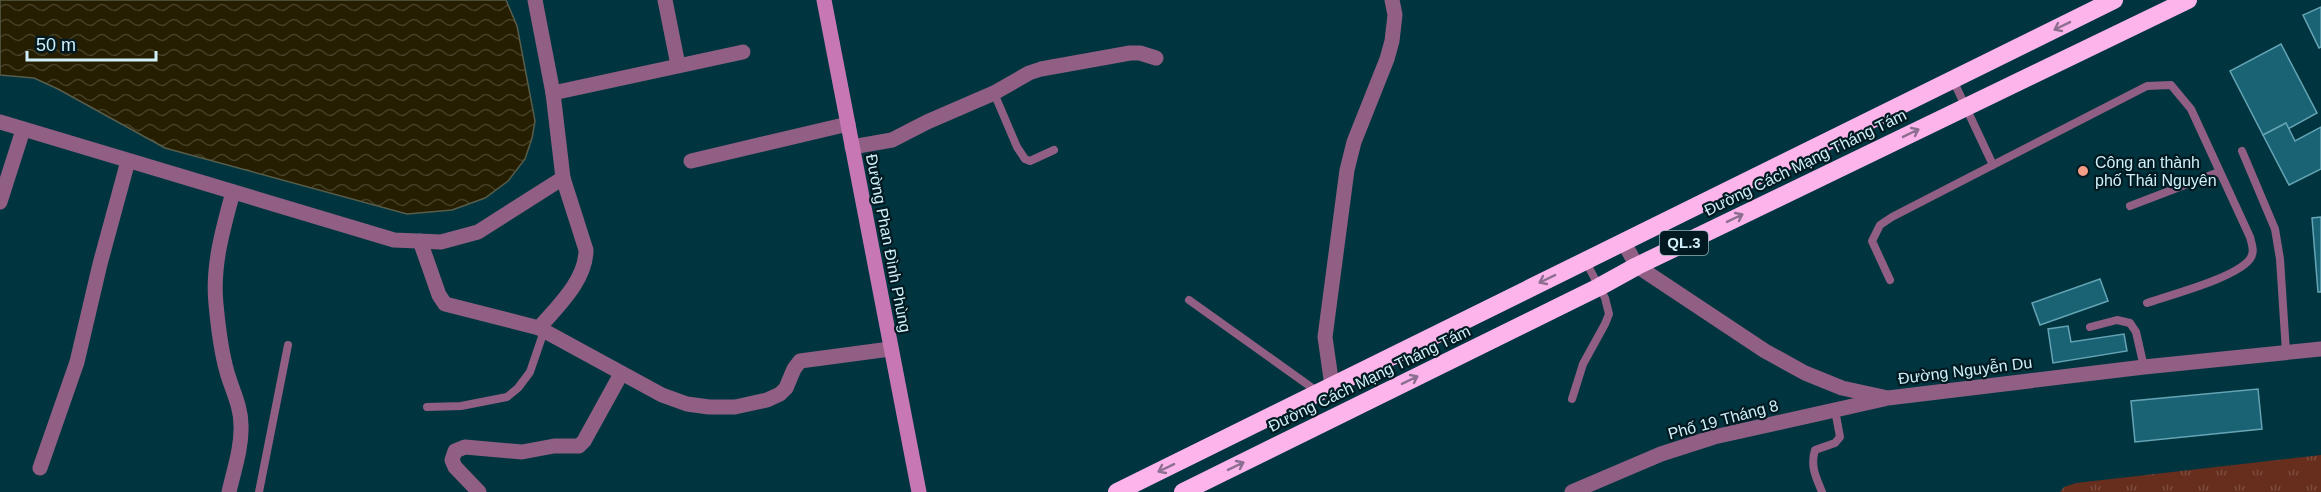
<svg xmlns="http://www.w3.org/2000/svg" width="2321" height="492" font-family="Arial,sans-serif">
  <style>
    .grass { fill: url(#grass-tufts) }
    .water { fill: url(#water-waves); stroke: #585d4a; stroke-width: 1.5 }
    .building { fill: #196374; stroke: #65a4b4; stroke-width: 1.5 }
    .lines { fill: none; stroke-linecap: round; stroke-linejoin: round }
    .lane { stroke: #915f84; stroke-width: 8 }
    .street { stroke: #915f84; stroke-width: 15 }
    .secondary { stroke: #c778b4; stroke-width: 15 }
    .highway { stroke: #fdb4ea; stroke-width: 18 }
    .oneway { stroke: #8c6f90 }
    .poi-dot { fill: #f49e87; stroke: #011a21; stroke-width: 2 }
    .labels { text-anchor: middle; stroke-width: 4.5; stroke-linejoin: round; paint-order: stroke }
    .shield { fill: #011a21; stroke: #92afb8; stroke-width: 1.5 }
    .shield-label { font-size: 15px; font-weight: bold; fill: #d0eff8 }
    .street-label { font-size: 16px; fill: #d0eff8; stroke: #011a21 }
    .poi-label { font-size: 16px; fill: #d0eff8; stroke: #011a21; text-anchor: start }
  </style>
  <defs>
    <pattern id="grass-tufts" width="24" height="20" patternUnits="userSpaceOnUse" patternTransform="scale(1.5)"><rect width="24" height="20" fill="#672d1d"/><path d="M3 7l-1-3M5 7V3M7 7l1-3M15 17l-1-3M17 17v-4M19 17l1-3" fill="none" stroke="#7c4c3f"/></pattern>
    <pattern id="water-waves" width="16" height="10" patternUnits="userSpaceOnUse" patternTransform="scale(1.5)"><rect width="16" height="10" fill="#251e00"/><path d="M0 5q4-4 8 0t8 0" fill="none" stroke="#443f26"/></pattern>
  </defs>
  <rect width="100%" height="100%" fill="#003540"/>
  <polygon class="grass" points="2321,455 2321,492 2060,492 2064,487 2076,483"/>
  <polygon class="water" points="0,0 506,0 517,26 535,121 532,138 525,159 508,181 485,198 452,210 407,214 165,148 58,89 34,78 0,75"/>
  <g class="building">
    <polygon points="2321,7 2321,47 2319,48 2303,15"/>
    <polygon points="2281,44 2317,113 2288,129 2286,123 2263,135 2230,71"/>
    <polygon points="2286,123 2295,141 2321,127 2321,169 2289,185 2263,135"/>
    <polygon points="2321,217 2321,292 2318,292 2312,218"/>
    <polygon points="2100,279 2108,301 2040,325 2032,303"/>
    <polygon points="2068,326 2071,342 2124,334 2127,351 2053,363 2048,329"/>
    <polygon points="2258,389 2262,429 2135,442 2131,401"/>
  </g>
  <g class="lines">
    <g class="lane">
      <polyline points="994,93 1017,147 1025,159 1030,161 1054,150"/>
      <polyline points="2242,151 2275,229 2280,259 2286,352"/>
      <path d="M1993,165L2147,86L2171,85L2191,109L2250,237C2252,245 2255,252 2250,259C2236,278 2170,295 2147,303"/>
      <polyline points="2130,206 2219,172"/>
      <polyline points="1890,280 1872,241 1880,225 1892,217 1993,165 1953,80"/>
      <polyline points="1189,300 1318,392"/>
      <polyline points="2090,327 2117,320 2130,323 2136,332 2144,367"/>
      <polyline points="1572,399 1583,364 1605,324 1609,314 1605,298 1585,260"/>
      <polyline points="427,407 461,406 507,397 518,388 530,372 544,331"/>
      <polyline points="259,492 288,345"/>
      <path d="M1822,492C1816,477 1810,466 1815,450L1835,443L1840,437L1835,410"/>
    </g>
    <g class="street">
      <polyline points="665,0 678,65"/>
      <polyline points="553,93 743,52"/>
      <polyline points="0,122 394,240 441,242 478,232 563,178 553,93 535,0"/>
      <polyline points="852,147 892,140 927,122 994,93 1029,73 1041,69 1130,53 1140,53 1156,58"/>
      <polyline points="691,161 848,124"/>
      <polyline points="0,202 23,130"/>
      <polyline points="420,241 439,295 445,304 539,328 662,395 687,404 709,407 735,407 767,400 780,394 786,388 794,369 800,361 890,349"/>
      <polyline points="1624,243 1637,266 1765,351 1805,373 1842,388 1888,398 2144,367 2321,349"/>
      <path d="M539,328C558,306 586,280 586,250L563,178"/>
      <polyline points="1332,386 1325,337 1347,170 1354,142 1387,59 1392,41 1395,15 1392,0"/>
      <polyline points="40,468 77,362 100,264 128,161"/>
      <path d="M229,492C234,470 242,447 241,425C241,406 232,390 227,372C221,351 218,326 216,304C212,266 223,229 233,192"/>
      <polyline points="479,492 455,467 452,460 455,451 465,447 522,452 554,446 579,446 584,441 621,374"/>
      <polyline points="1572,492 1661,454 1714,437 1884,399"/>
    </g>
    <polyline class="secondary" points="824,0 919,492"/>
    <g class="highway">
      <polyline points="1117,492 2114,0"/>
      <polyline points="1183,492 1599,287 1637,266 2188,0"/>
    </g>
  </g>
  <defs><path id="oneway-shaft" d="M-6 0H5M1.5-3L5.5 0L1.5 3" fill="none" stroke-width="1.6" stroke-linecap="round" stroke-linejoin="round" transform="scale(1.5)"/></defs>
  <g class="oneway">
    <use href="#oneway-shaft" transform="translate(2062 26) rotate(154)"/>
    <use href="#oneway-shaft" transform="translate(1911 133) rotate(-26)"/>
    <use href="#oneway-shaft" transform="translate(1735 218) rotate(-26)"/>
    <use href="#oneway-shaft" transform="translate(1547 279) rotate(154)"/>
    <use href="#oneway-shaft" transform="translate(1410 380) rotate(-26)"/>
    <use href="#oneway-shaft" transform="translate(1236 466) rotate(-26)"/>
    <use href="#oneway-shaft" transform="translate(1166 468) rotate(154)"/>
  </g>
  <circle class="poi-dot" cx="2083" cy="171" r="6"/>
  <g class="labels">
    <rect class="shield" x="1660" y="231" width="48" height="24" rx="4.5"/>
    <g class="shield-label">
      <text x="1684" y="248">QL.3</text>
    </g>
    <g class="street-label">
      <text transform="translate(1805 162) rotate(-26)" y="6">Đường Cách Mạng Tháng Tám</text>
      <text transform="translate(889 243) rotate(79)" y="6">Đường Phan Đình Phùng</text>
      <text transform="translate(1965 370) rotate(-7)" y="6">Đường Nguyễn Du</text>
      <text transform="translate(1369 378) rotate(-26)" y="6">Đường Cách Mạng Tháng Tám</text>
      <text transform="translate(1723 419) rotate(-15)" y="6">Phố 19 Tháng 8</text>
    </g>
    <g class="poi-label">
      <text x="2095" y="168">Công an thành<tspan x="2095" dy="18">phố Thái Nguyên</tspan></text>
    </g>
  </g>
  <path d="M27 51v9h129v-9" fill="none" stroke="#d0eff8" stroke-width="3"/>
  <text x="36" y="51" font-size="18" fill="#d0eff8" stroke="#011a21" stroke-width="4.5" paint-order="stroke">50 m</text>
</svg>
